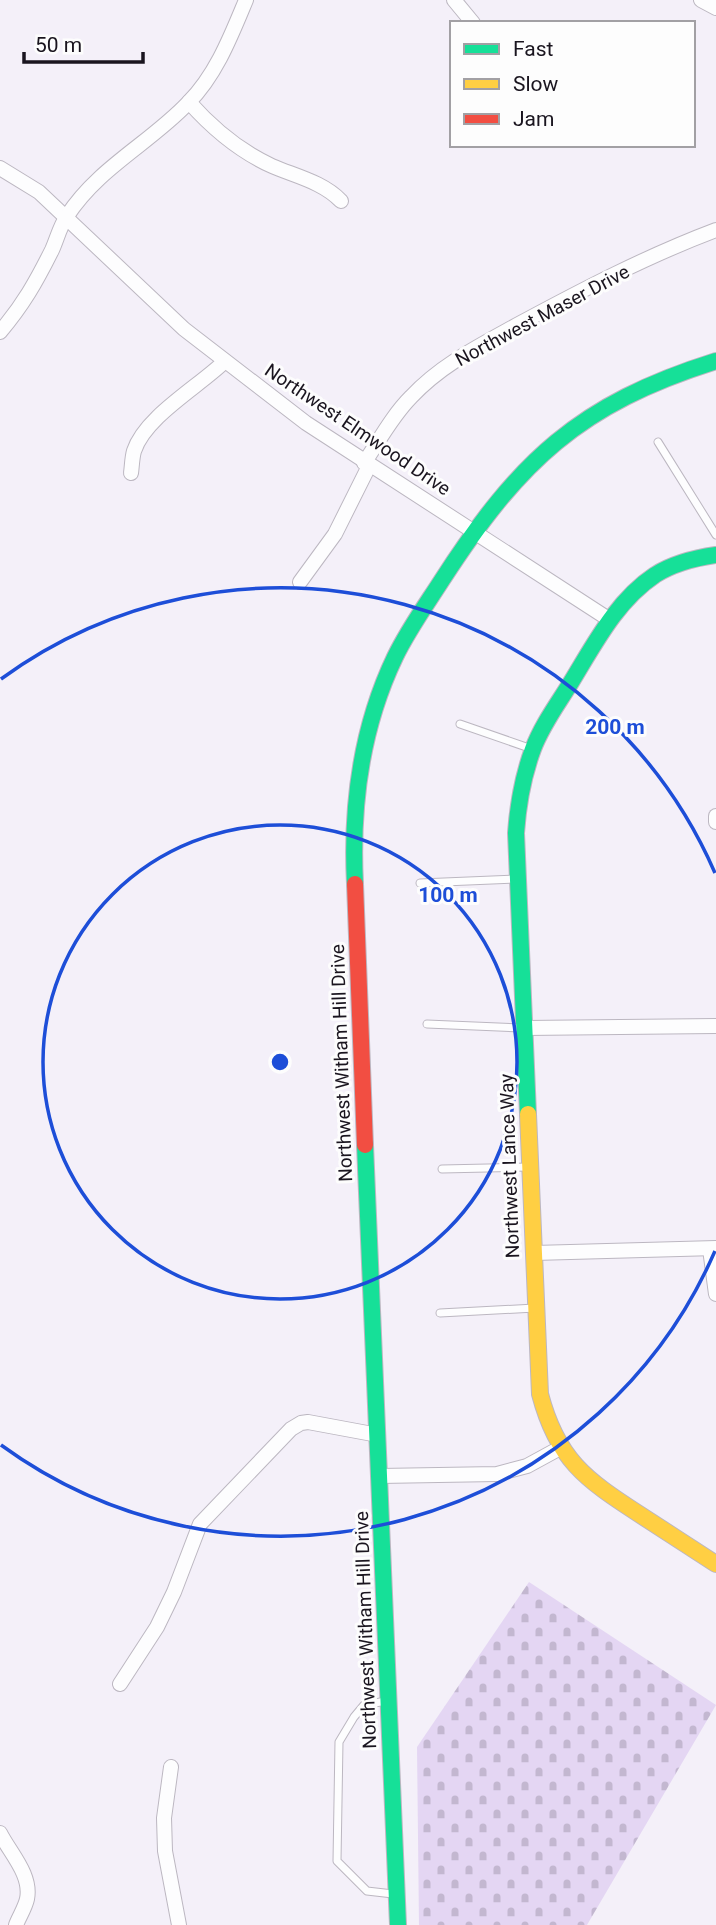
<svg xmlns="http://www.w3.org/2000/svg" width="716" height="1925" font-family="Roboto,sans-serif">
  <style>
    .cemetery { fill: url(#cemetery-stones) }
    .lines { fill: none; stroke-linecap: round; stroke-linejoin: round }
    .lane-casing { stroke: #bcb7c1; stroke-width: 9 }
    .street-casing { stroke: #bcb7c1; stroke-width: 16 }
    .fast-casing { stroke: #bcb7c1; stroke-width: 18 }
    .slow-casing { stroke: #bcb7c1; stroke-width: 18 }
    .jam-casing { stroke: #bcb7c1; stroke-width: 18 }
    .lane { stroke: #fdfdfe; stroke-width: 7 }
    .street { stroke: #fdfdfe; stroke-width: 14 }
    .fast { stroke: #16e098; stroke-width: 16 }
    .slow { stroke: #ffcf43; stroke-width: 16 }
    .jam { stroke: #f24e42; stroke-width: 16 }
    .ring { fill: none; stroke: #1d4ed8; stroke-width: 3.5 }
    .labels { text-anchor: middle; stroke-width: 6; stroke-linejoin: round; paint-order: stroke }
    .street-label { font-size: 19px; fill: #1a151f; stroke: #fdfdfd }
    .centre { fill: #1d4ed8; stroke: #fdfdfd; stroke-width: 3.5 }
    .ring-label { font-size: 21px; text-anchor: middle; font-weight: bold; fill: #1d4ed8; stroke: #fdfdfd; stroke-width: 6; stroke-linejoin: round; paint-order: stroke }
  </style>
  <defs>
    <pattern id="cemetery-stones" width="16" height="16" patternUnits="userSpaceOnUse" patternTransform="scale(1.75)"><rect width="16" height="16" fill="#e4d6f3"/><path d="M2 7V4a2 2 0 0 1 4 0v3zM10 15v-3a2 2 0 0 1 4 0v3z" fill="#c3b7d0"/></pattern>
  </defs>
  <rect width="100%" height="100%" fill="#f4f0f9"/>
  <polygon class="cemetery" points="529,1582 716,1705 587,1925 419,1925 417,1747"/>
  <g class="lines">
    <defs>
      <g id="lane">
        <polyline points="658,442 716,535"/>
        <polyline points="460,724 532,749"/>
        <polyline points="420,883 514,879"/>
        <polyline points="427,1024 521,1028"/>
        <polyline points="442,1169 527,1167"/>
        <polyline points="440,1313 535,1308"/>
        <polyline points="386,1701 364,1705 354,1717 339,1742 337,1861 367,1891 393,1894"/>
      </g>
      <g id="street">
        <polyline points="454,0 473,23"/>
        <polyline points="701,0 716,8"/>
        <path d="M189,102C213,129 239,151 272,166C295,176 323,182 341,201"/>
        <polyline points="0,168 39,192 184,329 306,423 610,620"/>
        <path d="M0,332C23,305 36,282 52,250C57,239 60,226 67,216C98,168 150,143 188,103C216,75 231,36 246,0"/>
        <path d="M364,463C379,441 392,416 411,397C441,365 479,346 517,325C582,290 647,256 716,230"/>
        <path d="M131,473C132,466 132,458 134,451C145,417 198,387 224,362"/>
        <polyline points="300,582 335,534 369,466"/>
        <polyline points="716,816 716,822"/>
        <polyline points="525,1028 716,1026"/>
        <polyline points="710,1249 716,1294"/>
        <polyline points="534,1253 716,1248"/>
        <polyline points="380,1476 497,1474 527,1466 560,1448"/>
        <polyline points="120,1684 157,1627 174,1592 200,1524 291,1429 301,1423 308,1422 378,1435"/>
        <polyline points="171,1767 164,1818 165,1851 179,1925"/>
        <path d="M0,1833C10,1853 32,1875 27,1899C25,1908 19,1917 16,1925"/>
      </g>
      <g id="fast">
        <path d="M355,884C351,806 361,728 395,657C408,630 426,605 442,580C519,461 579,404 716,361"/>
        <path d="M528,1114L516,833C518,804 523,776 533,749C542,725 557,705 570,684C594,645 616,601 655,575C674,563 695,558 716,555"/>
        <polyline points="365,1145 398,1925"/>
      </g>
      <path id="slow" d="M528,1114L540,1394C557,1459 585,1479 639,1514C665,1531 690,1547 716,1564"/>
      <polyline id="jam" points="355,884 365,1145"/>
    </defs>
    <use href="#lane" class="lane-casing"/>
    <use href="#street" class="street-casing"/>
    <use href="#fast" class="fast-casing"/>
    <use href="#slow" class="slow-casing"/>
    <use href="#jam" class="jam-casing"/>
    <use href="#lane" class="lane"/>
    <use href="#street" class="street"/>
    <use href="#fast" class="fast"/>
    <use href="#slow" class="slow"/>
    <use href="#jam" class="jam"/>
  </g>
  <g class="ring">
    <circle cx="280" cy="1062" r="237"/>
    <path d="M715 1251A474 474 0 0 1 1 1445M1 679A474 474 0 0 1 715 873"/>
  </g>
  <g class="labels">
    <g class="street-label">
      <text transform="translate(542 315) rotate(-28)" y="7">Northwest Maser Drive</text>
      <text transform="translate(358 429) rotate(34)" y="7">Northwest Elmwood Drive</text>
      <text transform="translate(341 1063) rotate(-92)" y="7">Northwest Witham Hill Drive</text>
      <text transform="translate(509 1166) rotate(-92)" y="7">Northwest Lance Way</text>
      <text transform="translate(365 1630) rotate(-92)" y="7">Northwest Witham Hill Drive</text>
    </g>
  </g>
  <circle cx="280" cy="1062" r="10" class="centre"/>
  <g class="ring-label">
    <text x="615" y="734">200 m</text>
    <text x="448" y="902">100 m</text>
  </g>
  <rect x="450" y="21" width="245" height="126" fill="#fdfdfd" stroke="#a2a0a4" stroke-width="2"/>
  <rect x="464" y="44" width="35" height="10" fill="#16e098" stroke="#a2a0a4" stroke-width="2"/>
  <text x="513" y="56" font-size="21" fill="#1a151f">Fast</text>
  <rect x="464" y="79" width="35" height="10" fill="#ffcf43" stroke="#a2a0a4" stroke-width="2"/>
  <text x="513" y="91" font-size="21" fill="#1a151f">Slow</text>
  <rect x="464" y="114" width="35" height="10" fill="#f24e42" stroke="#a2a0a4" stroke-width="2"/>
  <text x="513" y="126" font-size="21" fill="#1a151f">Jam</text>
  <path d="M24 52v10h119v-10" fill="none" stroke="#1a151f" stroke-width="3.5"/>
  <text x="35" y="52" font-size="21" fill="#1a151f" stroke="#fdfdfd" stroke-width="5" paint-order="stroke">50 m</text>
</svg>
